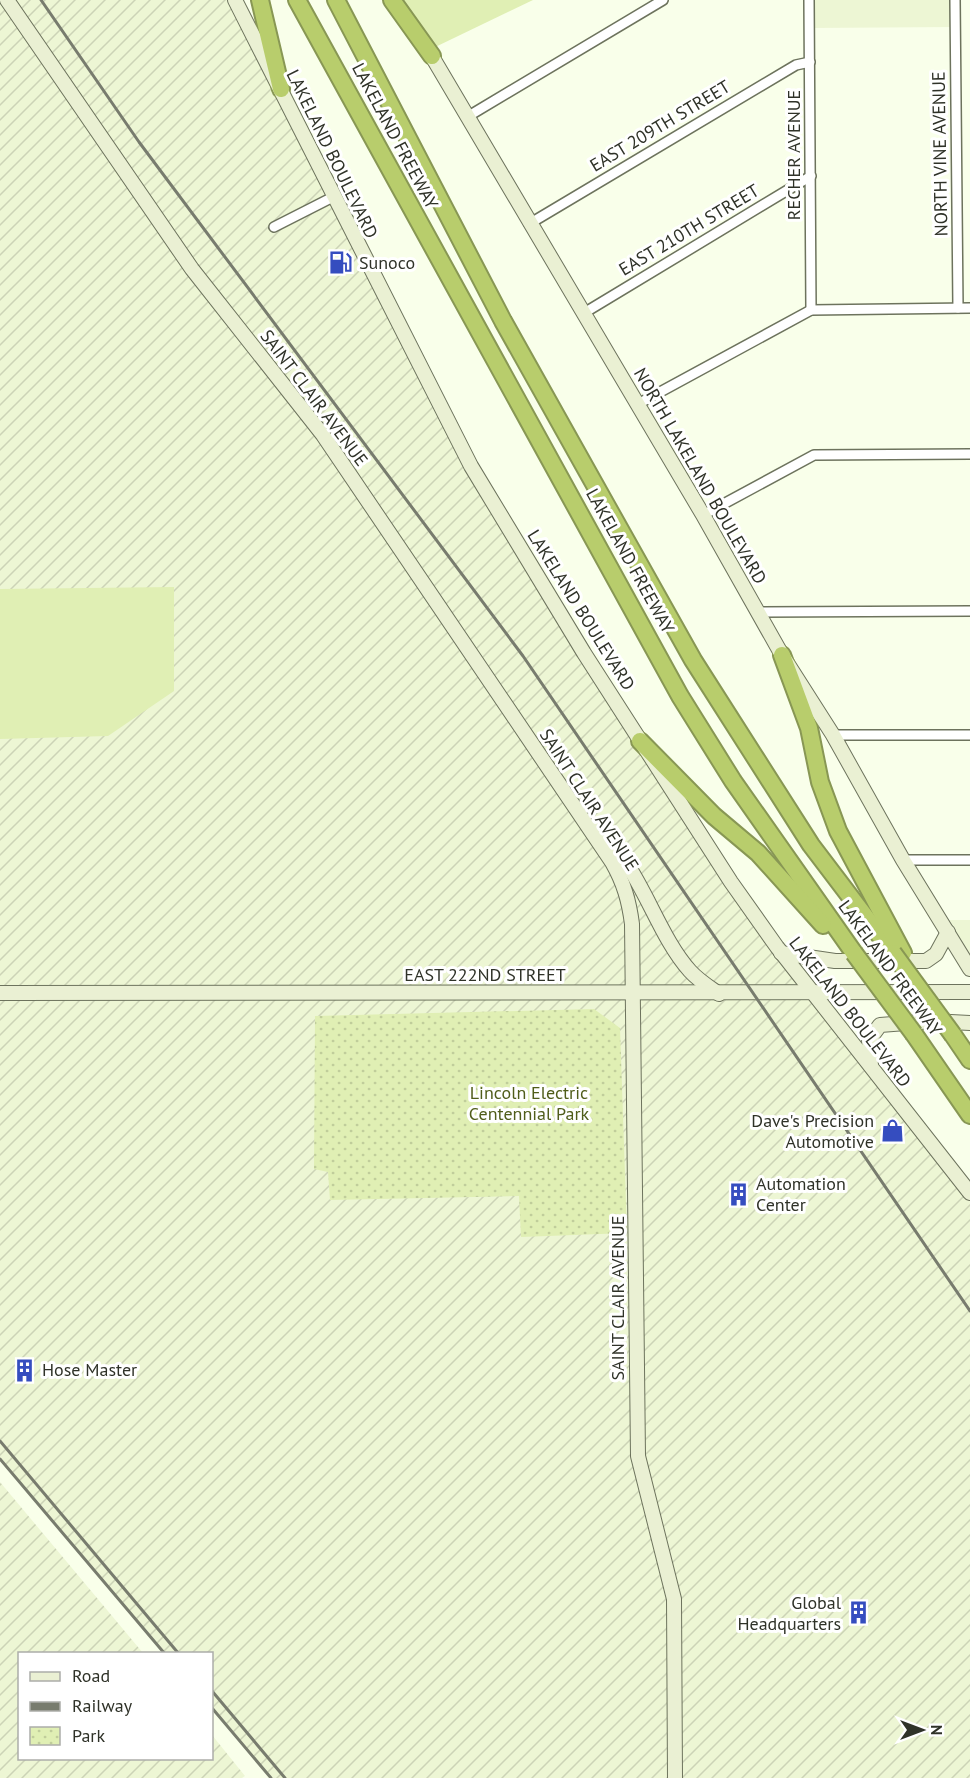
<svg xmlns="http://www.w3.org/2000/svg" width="970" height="1778" font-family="'PT Sans',sans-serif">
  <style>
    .built { fill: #edf6d4 }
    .industrial { fill: url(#industrial-furrows) }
    .grass { fill: #e0efb4 }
    .park { fill: url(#park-dots) }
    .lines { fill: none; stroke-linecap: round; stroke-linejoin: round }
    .street-casing { stroke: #6d735d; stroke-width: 12 }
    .secondary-casing { stroke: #6d735d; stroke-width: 16 }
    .highway-casing { stroke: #889754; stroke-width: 20 }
    .street { stroke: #fff; stroke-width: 9 }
    .secondary { stroke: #eaf0d3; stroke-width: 14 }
    .highway { stroke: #b8cd6c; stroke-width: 16 }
    .rail { stroke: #787c6e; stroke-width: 3 }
    .highway-bridge-casing { stroke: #889754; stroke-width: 20; stroke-linecap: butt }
    .highway-bridge { stroke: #b8cd6c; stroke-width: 16 }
    .labels { text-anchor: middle; stroke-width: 6; stroke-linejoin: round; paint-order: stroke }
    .street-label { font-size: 18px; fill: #2f3228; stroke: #fff }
    .poi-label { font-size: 18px; fill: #2f3228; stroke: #fff; text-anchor: start }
    .park-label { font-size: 18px; fill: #505d1a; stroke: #fff }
  </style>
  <defs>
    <pattern id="industrial-furrows" width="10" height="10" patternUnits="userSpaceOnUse" patternTransform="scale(1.5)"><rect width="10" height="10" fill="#edf6d4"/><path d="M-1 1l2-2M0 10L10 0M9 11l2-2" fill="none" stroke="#ccd3b6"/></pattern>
    <pattern id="park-dots" width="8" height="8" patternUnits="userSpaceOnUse" patternTransform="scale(1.5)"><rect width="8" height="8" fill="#e0efb4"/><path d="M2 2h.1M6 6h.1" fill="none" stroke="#c0cd9b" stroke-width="1.8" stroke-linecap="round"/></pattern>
  </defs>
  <rect width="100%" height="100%" fill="#f9ffea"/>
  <g class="built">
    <polygon points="809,0 955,0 956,27 810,28"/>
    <polygon points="941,920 970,920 970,969"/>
  </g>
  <g class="industrial">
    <polygon points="0,0 235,0 471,466 731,882 970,1193 970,1778 271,1778 212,1708 212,1654 165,1653 0,1459"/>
    <polygon points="0,1482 143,1653 20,1654 20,1758 212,1758 212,1735 245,1776 242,1778 0,1778"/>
  </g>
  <g class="grass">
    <polygon points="400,0 533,0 427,51"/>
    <polygon points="174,587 174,691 108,736 0,739 0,589"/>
  </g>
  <polygon class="park" points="594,1009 620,1028 627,1233 521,1237 519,1196 330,1200 328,1172 314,1169 315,1016"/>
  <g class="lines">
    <defs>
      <g id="street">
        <polyline points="809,0 811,310"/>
        <polyline points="955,0 958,308"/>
        <polyline points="467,117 663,0"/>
        <polyline points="529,224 796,65 810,62"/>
        <polyline points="274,227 333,197"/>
        <polyline points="584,313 811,176"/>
        <polyline points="638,404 811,310 970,308"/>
        <polyline points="703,515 814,455 970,454"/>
        <polyline points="758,612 970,611"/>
        <polyline points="833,735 970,735"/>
        <polyline points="903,860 970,860"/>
      </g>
      <g id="secondary">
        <path d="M7,0L192,269L323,435L612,862C624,883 629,901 632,924L638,1456L674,1599L675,1778"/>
        <polyline points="235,0 471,466 584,653 731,882 777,947 970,1193"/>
        <polyline points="427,48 703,515 782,655 833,735 903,860 970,969"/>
        <path d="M591,827C638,855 653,930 690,971C698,980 709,987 719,994"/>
        <polyline points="781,953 835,961 926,961 936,954 948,932"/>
        <polyline points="0,993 970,992"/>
        <polyline points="871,1066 869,1040 880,1025 932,1021 970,1023"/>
      </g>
      <g id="highway">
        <polyline points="260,0 281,89"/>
        <polyline points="297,0 680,696 733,781 854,953"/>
        <polyline points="336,0 503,321 693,660 811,845 893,953"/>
        <polyline points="392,0 432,56"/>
        <polyline points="782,655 809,728 820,782 838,831 903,953"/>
        <polyline points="640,741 714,816 758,853 823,925"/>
        <polyline points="914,1034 970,1115"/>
        <polyline points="953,1035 970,1060"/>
      </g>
    </defs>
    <use href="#street" class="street-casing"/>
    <use href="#secondary" class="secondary-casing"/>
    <use href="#highway" class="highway-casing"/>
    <use href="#street" class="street"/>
    <use href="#secondary" class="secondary"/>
    <use href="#highway" class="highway"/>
    <g class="rail">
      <polyline points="41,0 139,142 523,656 970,1311"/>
      <polyline points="0,1441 179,1654"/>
      <polyline points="0,1459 165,1654"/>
      <polyline points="212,1691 285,1778"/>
      <polyline points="212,1708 271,1778"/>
    </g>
    <defs>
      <g id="highway-bridge">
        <polyline points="854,953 914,1034"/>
        <polyline points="893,953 953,1035"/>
      </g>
    </defs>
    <use href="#highway-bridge" class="highway-bridge-casing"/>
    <use href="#highway-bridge" class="highway-bridge"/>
  </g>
  <defs>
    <symbol id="fuel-bare" viewBox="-9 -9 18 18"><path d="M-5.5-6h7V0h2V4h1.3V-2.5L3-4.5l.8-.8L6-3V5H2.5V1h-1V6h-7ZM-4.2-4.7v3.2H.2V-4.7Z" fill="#354dbf" stroke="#fff" stroke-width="2.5" paint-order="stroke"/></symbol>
    <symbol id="shop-bare" viewBox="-9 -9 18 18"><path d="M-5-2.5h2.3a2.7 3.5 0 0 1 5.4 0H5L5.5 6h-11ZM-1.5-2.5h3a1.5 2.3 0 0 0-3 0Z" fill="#354dbf" stroke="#fff" stroke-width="2.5" paint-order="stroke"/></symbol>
    <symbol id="building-bare" viewBox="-9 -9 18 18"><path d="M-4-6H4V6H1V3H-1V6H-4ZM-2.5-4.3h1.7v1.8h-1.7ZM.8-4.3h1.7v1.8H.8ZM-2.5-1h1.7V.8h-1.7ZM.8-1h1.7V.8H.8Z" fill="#354dbf" stroke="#fff" stroke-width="2.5" paint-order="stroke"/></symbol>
  </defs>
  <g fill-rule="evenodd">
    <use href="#fuel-bare" x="324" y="246" width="33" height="33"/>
    <use href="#shop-bare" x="876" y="1114" width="33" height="33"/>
    <use href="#building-bare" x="722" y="1178" width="33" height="33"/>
    <use href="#building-bare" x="8" y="1354" width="33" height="33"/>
    <use href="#building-bare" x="842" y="1596" width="33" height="33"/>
  </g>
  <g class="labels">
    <g class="street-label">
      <text transform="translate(660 126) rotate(-31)" y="6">EAST 209TH STREET</text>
      <text transform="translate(395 136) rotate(62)" y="6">LAKELAND FREEWAY</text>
      <text transform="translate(332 154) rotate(64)" y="6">LAKELAND BOULEVARD</text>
      <text transform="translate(940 154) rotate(-91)" y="6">NORTH VINE AVENUE</text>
      <text transform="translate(794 155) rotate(-90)" y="6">RECHER AVENUE</text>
      <text transform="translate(689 230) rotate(-31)" y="6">EAST 210TH STREET</text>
      <text transform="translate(314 398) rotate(53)" y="6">SAINT CLAIR AVENUE</text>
      <text transform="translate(700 476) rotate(60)" y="6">NORTH LAKELAND BOULEVARD</text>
      <text transform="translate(630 561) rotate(61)" y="6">LAKELAND FREEWAY</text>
      <text transform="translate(581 610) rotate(58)" y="6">LAKELAND BOULEVARD</text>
      <text transform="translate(589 800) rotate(57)" y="6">SAINT CLAIR AVENUE</text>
      <text transform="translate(890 968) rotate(54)" y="6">LAKELAND FREEWAY</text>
      <text x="485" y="981">EAST 222ND STREET</text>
      <text transform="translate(850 1012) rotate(52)" y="6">LAKELAND BOULEVARD</text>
      <text transform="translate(618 1298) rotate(-90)" y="6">SAINT CLAIR AVENUE</text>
    </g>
    <g class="poi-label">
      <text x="359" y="269">Sunoco</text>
      <text x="874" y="1127" text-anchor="end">Dave's Precision<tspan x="874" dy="21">Automotive</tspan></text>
      <text x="756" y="1190">Automation<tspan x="756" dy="21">Center</tspan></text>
      <text x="42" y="1376">Hose Master</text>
      <text x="841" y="1609" text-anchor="end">Global<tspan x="841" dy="21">Headquarters</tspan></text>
    </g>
    <g class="park-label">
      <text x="529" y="1099">Lincoln Electric<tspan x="529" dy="21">Centennial Park</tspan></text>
    </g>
  </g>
  <rect x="18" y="1652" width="195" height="108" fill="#ffffff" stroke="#acada9" stroke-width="1.5"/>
  <rect x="30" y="1672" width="30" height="9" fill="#eaf0d3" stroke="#acada9" stroke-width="1.5"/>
  <text x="72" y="1682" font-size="18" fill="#2f3228">Road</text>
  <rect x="30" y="1702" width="30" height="9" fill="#787c6e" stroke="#acada9" stroke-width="1.5"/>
  <text x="72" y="1712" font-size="18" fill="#2f3228">Railway</text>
  <rect x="30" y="1727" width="30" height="18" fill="url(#park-dots)" stroke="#acada9" stroke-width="1.5"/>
  <text x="72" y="1742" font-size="18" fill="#2f3228">Park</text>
  <g transform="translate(922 1730) rotate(90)" stroke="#ffffff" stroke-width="4.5" paint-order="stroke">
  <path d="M0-4.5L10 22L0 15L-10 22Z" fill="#2f3228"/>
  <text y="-9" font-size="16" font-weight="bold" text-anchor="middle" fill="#2f3228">N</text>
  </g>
</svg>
